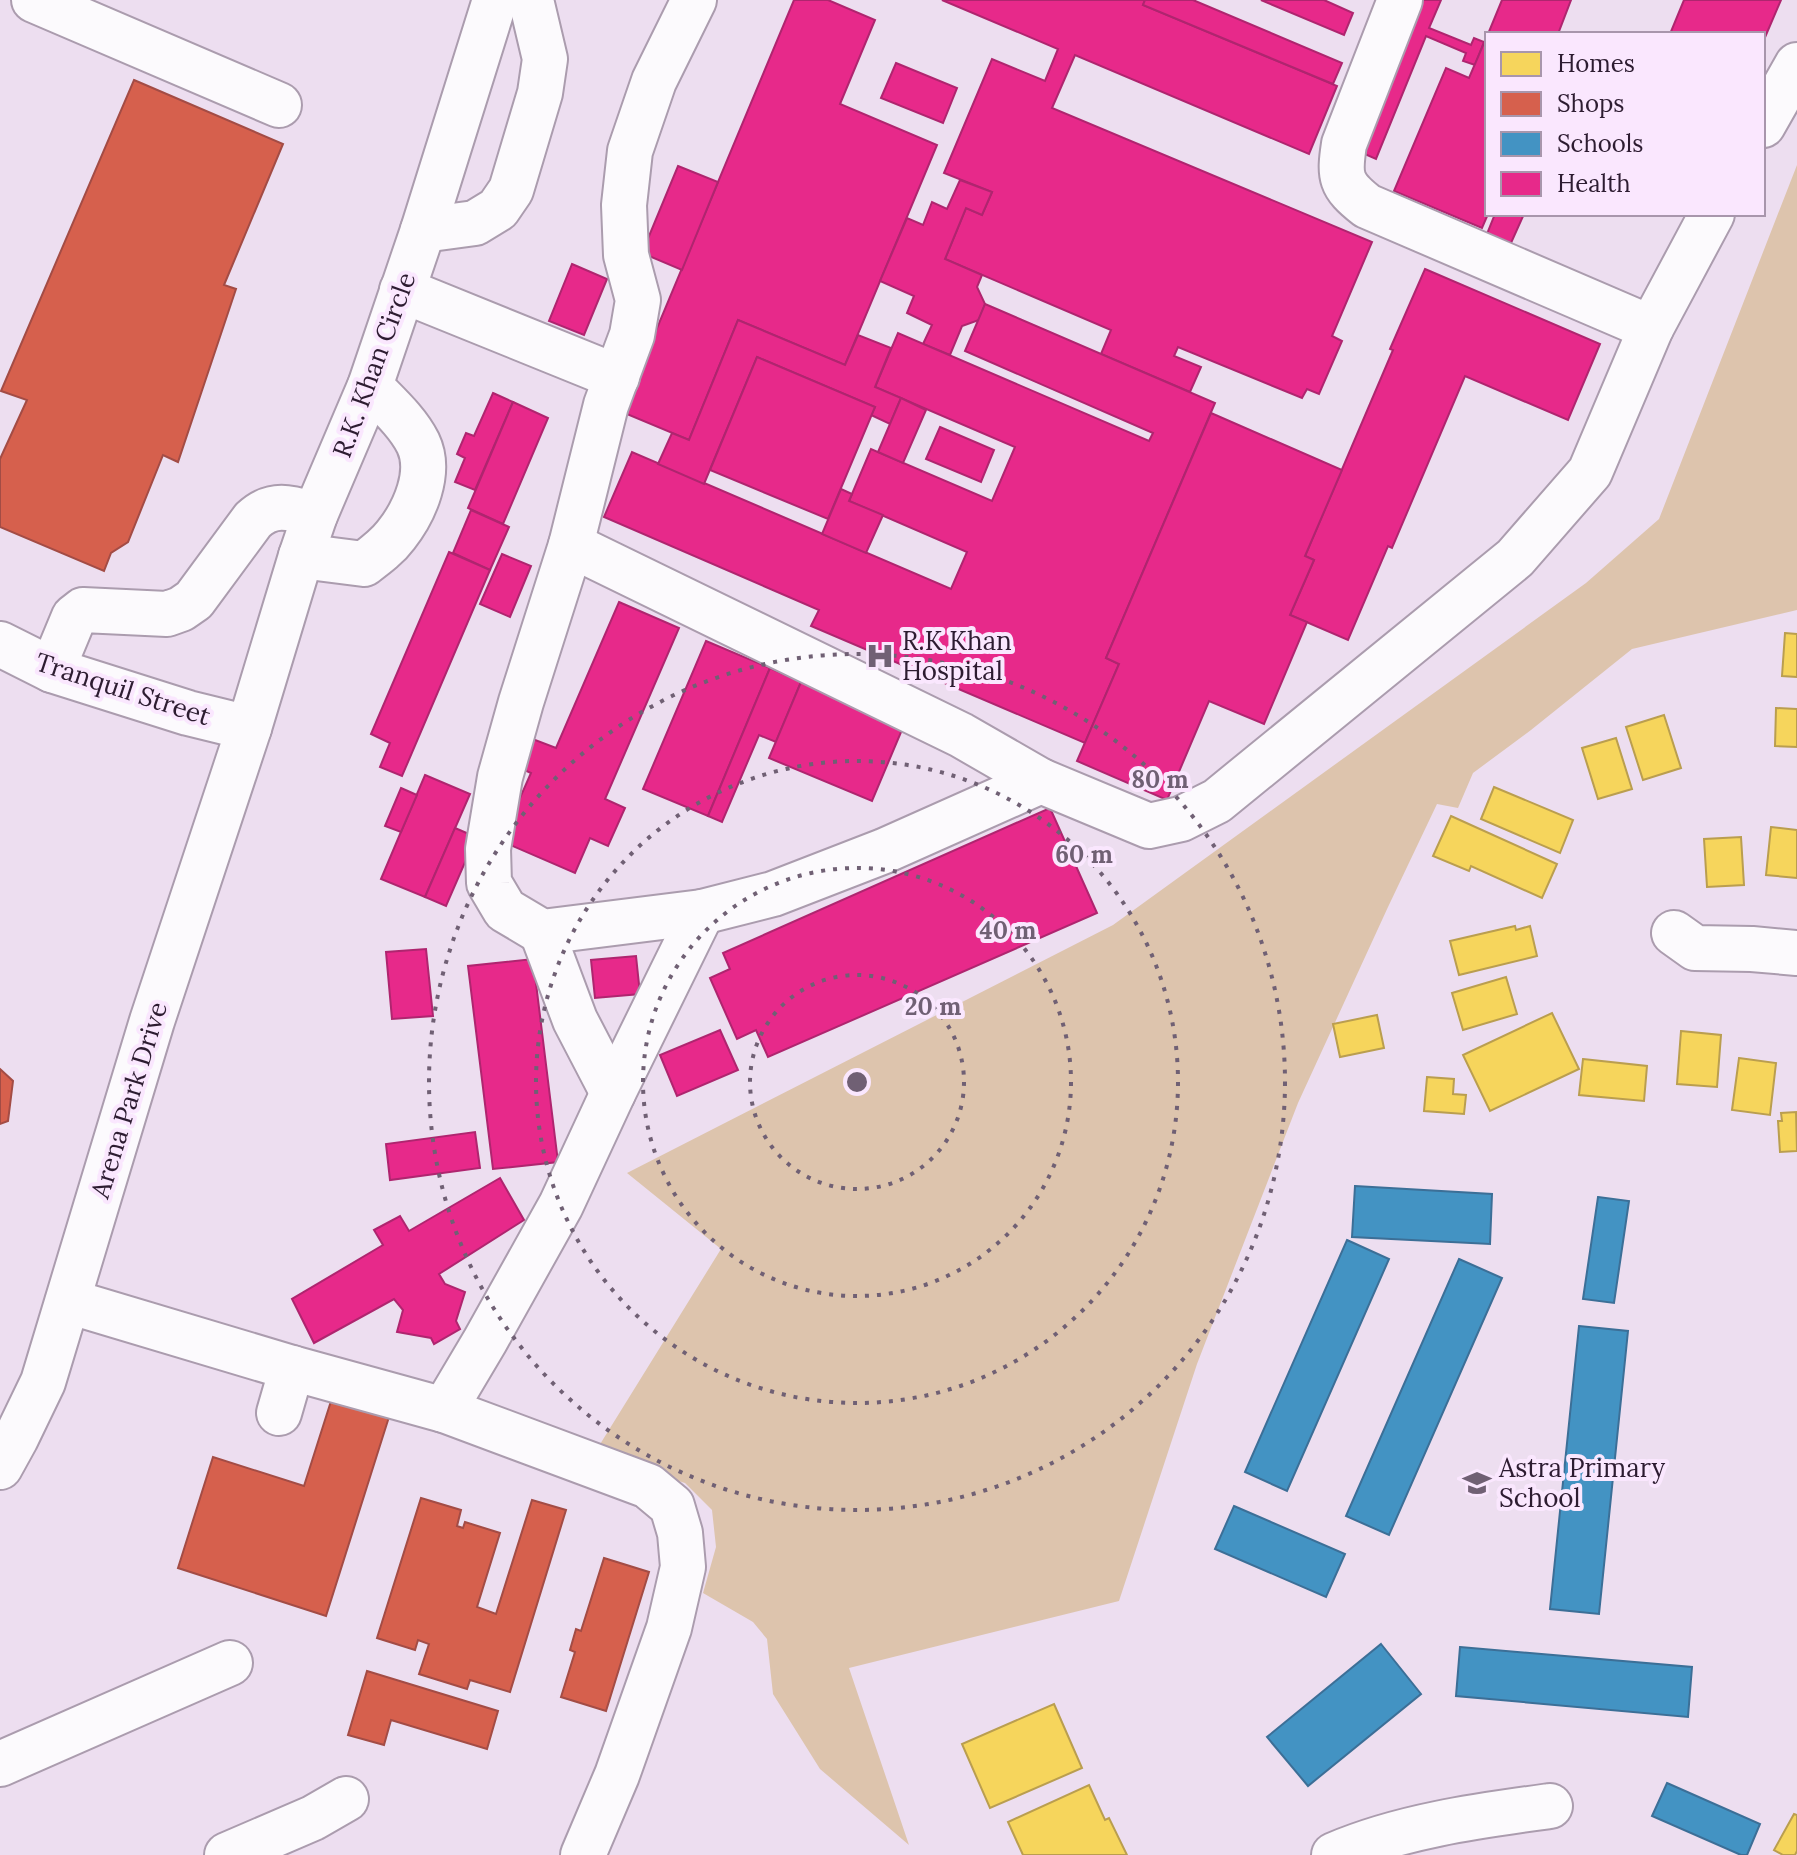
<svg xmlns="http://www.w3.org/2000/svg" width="1797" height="1855" font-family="Lora,serif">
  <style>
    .green { fill: #ddc4ad }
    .homes { fill: #f6d55c; stroke: #ba9e4f; stroke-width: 2 }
    .shops { fill: #d6604d; stroke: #a34c45; stroke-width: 2 }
    .schools { fill: #4393c3; stroke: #3c6f97; stroke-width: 2 }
    .health { fill: #e7298a; stroke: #af256f; stroke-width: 2 }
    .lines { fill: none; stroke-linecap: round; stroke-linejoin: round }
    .minor-casing { stroke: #ab9cae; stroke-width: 48 }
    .minor { stroke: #fcfafd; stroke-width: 44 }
    .ring { fill: none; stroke: #706074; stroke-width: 4; stroke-dasharray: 4 8 }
    .labels { text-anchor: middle; stroke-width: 8; stroke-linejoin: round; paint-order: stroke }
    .street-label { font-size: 26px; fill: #2d1c31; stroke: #fae7fe }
    .poi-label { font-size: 26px; fill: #2d1c31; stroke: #fae7fe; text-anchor: start }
    .centre { fill: #706074; stroke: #fae7fe; stroke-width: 4 }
    .ring-label { font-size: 24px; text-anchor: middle; font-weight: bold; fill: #706074; stroke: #fae7fe; stroke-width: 8; stroke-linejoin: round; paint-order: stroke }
  </style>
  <rect width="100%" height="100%" fill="#eddef0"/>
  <polygon class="green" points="1797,165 1797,610 1632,649 1531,730 1473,773 1458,808 1437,804 1388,907 1298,1103 1197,1364 1119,1601 849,1668 909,1845 820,1769 773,1694 767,1639 753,1622 703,1593 716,1547 712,1510 685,1483 594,1454 721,1249 627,1173 1113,925 1586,583 1659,519"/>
  <g class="homes">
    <polygon points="1785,633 1797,634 1797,677 1782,676"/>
    <polygon points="1776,708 1797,709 1797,747 1775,746"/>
    <polygon points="1664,715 1681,768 1643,780 1626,727"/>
    <polygon points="1616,738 1632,789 1598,799 1582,748"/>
    <polygon points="1494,787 1573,820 1560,853 1481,819"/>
    <polygon points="1451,816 1557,864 1542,898 1471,866 1469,871 1433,856"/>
    <polygon points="1771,827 1797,830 1797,878 1766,875"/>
    <polygon points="1741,837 1744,885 1707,887 1704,839"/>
    <polygon points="1515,926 1516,930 1530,926 1537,956 1459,975 1450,941"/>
    <polygon points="1506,977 1517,1014 1463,1030 1452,993"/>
    <polygon points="1552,1013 1579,1069 1490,1111 1463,1055"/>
    <polygon points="1377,1015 1384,1048 1340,1057 1333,1024"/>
    <polygon points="1681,1031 1721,1035 1717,1087 1677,1084"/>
    <polygon points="1739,1058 1776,1063 1770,1115 1732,1110"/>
    <polygon points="1583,1059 1647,1066 1644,1101 1579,1095"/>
    <polygon points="1427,1077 1454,1079 1453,1094 1466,1095 1464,1114 1424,1111"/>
    <polygon points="1796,1112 1797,1151 1780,1152 1778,1121 1782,1121 1781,1113"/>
    <polygon points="1054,1704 1082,1768 990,1808 962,1744"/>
    <polygon points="1089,1785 1105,1820 1109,1818 1127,1855 1023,1855 1008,1822"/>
    <polygon points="1794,1814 1797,1815 1797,1851 1795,1855 1783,1855 1774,1850"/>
  </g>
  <g class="shops">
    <polygon points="134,80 283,144 224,285 236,289 178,462 163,455 128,542 111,553 104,571 0,527 0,459 27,400 1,391"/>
    <polygon points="0,1069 13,1081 8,1121 0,1124"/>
    <polygon points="332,1398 389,1417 326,1616 178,1568 213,1457 304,1486"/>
    <polygon points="421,1498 461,1510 457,1526 463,1528 465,1522 500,1533 477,1607 496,1614 532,1500 566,1510 510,1692 470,1680 467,1689 419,1674 429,1644 418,1640 415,1650 377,1638"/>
    <polygon points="604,1558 649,1572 606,1711 561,1697 575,1652 570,1650 576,1629 581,1631"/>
    <polygon points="367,1671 498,1711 487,1749 391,1720 384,1745 348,1735"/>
  </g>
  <g class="schools">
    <polygon points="1355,1186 1492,1194 1490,1244 1352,1237"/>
    <polygon points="1598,1197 1629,1201 1614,1303 1583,1299"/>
    <polygon points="1347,1240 1389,1259 1287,1491 1245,1472"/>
    <polygon points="1459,1259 1502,1278 1389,1535 1346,1516"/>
    <polygon points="1579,1326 1628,1331 1599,1614 1550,1609"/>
    <polygon points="1234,1506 1345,1554 1326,1597 1215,1549"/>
    <polygon points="1381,1644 1421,1694 1308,1786 1267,1737"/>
    <polygon points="1460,1647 1692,1667 1688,1717 1456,1696"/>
    <polygon points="1667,1783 1760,1824 1747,1855 1741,1855 1652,1816"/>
  </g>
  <g class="health">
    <polygon points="794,0 828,0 875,20 840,104 937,145 845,365 738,320 689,440 622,412"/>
    <polygon points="942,0 1145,0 1143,5 1337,86 1309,154 1075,55 1052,108 1372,242 1332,336 1342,341 1319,394 1307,389 1302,398 1178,347 1174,356 1201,367 1190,392 1101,354 1111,330 945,259 966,208 982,215 992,192 944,173 992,59 1045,81 1058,49"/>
    <polygon points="1145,0 1193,0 1342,63 1333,84 1143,5"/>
    <polygon points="1261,0 1324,0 1353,13 1344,35"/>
    <polygon points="1413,0 1441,0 1429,28 1471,45 1474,38 1484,42 1475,65 1463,61 1466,53 1426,36 1376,159 1351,148"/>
    <polygon points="1502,0 1571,0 1558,34 1488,34"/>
    <polygon points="1684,0 1781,0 1763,42 1763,34 1670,34"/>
    <polygon points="1487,36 1488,214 1482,228 1394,191 1446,68 1469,78"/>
    <polygon points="896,63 957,88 943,123 881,98"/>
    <polygon points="678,166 718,182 682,270 642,253"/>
    <polygon points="960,180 992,192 982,215 966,208 945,259 982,275 977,287 985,304 979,320 962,326 950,355 923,344 932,325 907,313 914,296 880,281 907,218 923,225 932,202 947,209"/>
    <polygon points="1495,214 1524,214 1511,243 1487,234"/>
    <polygon points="572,264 607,279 584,335 549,321"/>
    <polygon points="1425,269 1600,344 1568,420 1465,376 1392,548 1388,546 1348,640 1290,615 1314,560 1305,556 1393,350 1390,349"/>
    <polygon points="985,304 1215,403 1106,658 1119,664 1085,743 811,626 819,610 604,517 632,452 951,589 967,552 849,501 871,449 992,501 1015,447 875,387 898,333 1149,441 1153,433 965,351"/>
    <polygon points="738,320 845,365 858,335 891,348 875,387 901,398 890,424 871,415 875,407 757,357 704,484 658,464 672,433 689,440"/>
    <polygon points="757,357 875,407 828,519 710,470"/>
    <polygon points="493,393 513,402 475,490 455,482 465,458 457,454 466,433 474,436"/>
    <polygon points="901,398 926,410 903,463 878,452"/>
    <polygon points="513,402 548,418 503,524 468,508"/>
    <polygon points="1211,413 1342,470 1305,556 1314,560 1290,615 1307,622 1264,724 1209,701 1167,800 1077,761 1119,664 1106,658"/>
    <polygon points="940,427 994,450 981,482 926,459"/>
    <polygon points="841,489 852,494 849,501 883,515 866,553 822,534"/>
    <polygon points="471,510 509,527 490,570 453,553"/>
    <polygon points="449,552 490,570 402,776 380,767 390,743 371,734"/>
    <polygon points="502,554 531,566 510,617 480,604"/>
    <polygon points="619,602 679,628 605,799 625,808 608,846 590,838 575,873 501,841 531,773 518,767 530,738 556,748"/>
    <polygon points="706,641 770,668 708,816 643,789"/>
    <polygon points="770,668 801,682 776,742 759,735 722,822 708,816"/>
    <polygon points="801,682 904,725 872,801 769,758"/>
    <polygon points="425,775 470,794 425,897 381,879"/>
    <polygon points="401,788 417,795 401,832 385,826"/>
    <polygon points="1050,808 1097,913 768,1057 756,1030 737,1039 710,978 730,969 723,953"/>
    <polygon points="455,828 476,837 446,906 425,897"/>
    <polygon points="426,949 433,1016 392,1019 386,952"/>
    <polygon points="636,956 640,994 595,998 591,960"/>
    <polygon points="533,959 558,1162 493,1169 468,966"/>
    <polygon points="720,1030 738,1070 677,1096 660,1055"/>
    <polygon points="475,1132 480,1168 390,1180 386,1144"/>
    <polygon points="500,1178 524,1220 439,1274 445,1284 465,1292 456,1321 460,1329 434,1344 431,1338 397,1332 403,1310 394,1299 314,1343 292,1299 383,1245 374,1230 400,1216 409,1231"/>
  </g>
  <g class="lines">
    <defs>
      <g id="minor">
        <polyline points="34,0 279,105"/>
        <polyline points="694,0 654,81 630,151 624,205 626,255 638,300 632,335 606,405 571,545 521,702 500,777 488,849 489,883 505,910 542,932 702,912 773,894 884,851 1041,781 1149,826 1181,819 1217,801 1515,558 1590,472 1651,328 1712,214"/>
        <path d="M1400,0L1344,144C1339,177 1340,185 1367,206L1651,328"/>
        <polyline points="1763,125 1797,65"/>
        <polyline points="423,230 475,223 498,209 511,190 540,93 545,59 531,0"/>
        <polyline points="402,290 617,377"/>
        <polyline points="571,545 961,735 1041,781"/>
        <path d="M301,556L364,564C376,555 387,547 396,535C415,511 432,472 418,443C407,421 386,403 370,386"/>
        <polyline points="0,644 52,670 188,713 249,728"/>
        <path d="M52,670L74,617L83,610L167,614L181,609L194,600L253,520C273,501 292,508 315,515"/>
        <polyline points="542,932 575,1020 613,1093"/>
        <polyline points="1674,933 1695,948 1752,949 1797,953"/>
        <polyline points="68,1301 292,1368 444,1410 648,1486 672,1506 680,1533 683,1567 669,1628 617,1775 583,1855"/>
        <polyline points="444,1410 485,1341 561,1205 613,1093 702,912"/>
        <polyline points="279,1413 292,1368"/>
        <polyline points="0,1467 16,1438 43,1382 152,1021 249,728 301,556 315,515 370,386 423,230 495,0"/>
        <polyline points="0,1764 230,1663"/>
        <polyline points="227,1855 313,1818 346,1799"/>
        <path d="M1334,1855C1402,1826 1477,1816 1550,1806"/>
      </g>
    </defs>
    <use href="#minor" class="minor-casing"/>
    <use href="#minor" class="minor"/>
  </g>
  <g class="ring">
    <circle cx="857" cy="1082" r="107"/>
    <circle cx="857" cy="1082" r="214"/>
    <circle cx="857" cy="1082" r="321"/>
    <circle cx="857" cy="1082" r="428"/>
  </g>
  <defs>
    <symbol id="hospital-bare" viewBox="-9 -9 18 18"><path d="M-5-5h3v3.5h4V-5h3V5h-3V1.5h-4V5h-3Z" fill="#706074" stroke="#fae7fe" stroke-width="2.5" paint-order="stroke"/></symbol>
    <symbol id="school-bare" viewBox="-9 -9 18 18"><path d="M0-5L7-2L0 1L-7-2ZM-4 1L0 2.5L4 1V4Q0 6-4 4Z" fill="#706074" stroke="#fae7fe" stroke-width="2.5" paint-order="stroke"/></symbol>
  </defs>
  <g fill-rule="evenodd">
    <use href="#hospital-bare" x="860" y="636" width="40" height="40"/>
    <use href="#school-bare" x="1457" y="1463" width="40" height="40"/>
  </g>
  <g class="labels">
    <g class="street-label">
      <text transform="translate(374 365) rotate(-70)" y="9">R.K. Khan Circle</text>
      <text transform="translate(123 689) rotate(18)" y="9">Tranquil Street</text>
      <text transform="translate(129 1100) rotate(-73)" y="9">Arena Park Drive</text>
    </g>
    <g class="poi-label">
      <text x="902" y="650">R.K Khan<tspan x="902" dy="30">Hospital</tspan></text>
      <text x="1499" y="1477">Astra Primary<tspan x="1499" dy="30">School</tspan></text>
    </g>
  </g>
  <circle cx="857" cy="1082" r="12" class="centre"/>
  <g class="ring-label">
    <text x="1160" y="788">80 m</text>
    <text x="1084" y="863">60 m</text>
    <text x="1008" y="939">40 m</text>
    <text x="933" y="1015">20 m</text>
  </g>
  <rect x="1485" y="32" width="280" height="184" fill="#fae7fe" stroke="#a896ac" stroke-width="2"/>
  <rect x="1501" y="52" width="40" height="24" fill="#f6d55c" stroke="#a896ac" stroke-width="2"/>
  <text x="1557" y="72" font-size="24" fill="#2d1c31">Homes</text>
  <rect x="1501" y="92" width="40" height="24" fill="#d6604d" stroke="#a896ac" stroke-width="2"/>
  <text x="1557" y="112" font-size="24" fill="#2d1c31">Shops</text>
  <rect x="1501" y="132" width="40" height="24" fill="#4393c3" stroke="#a896ac" stroke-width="2"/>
  <text x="1557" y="152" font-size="24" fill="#2d1c31">Schools</text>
  <rect x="1501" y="172" width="40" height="24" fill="#e7298a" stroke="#a896ac" stroke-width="2"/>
  <text x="1557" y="192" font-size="24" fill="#2d1c31">Health</text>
</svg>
